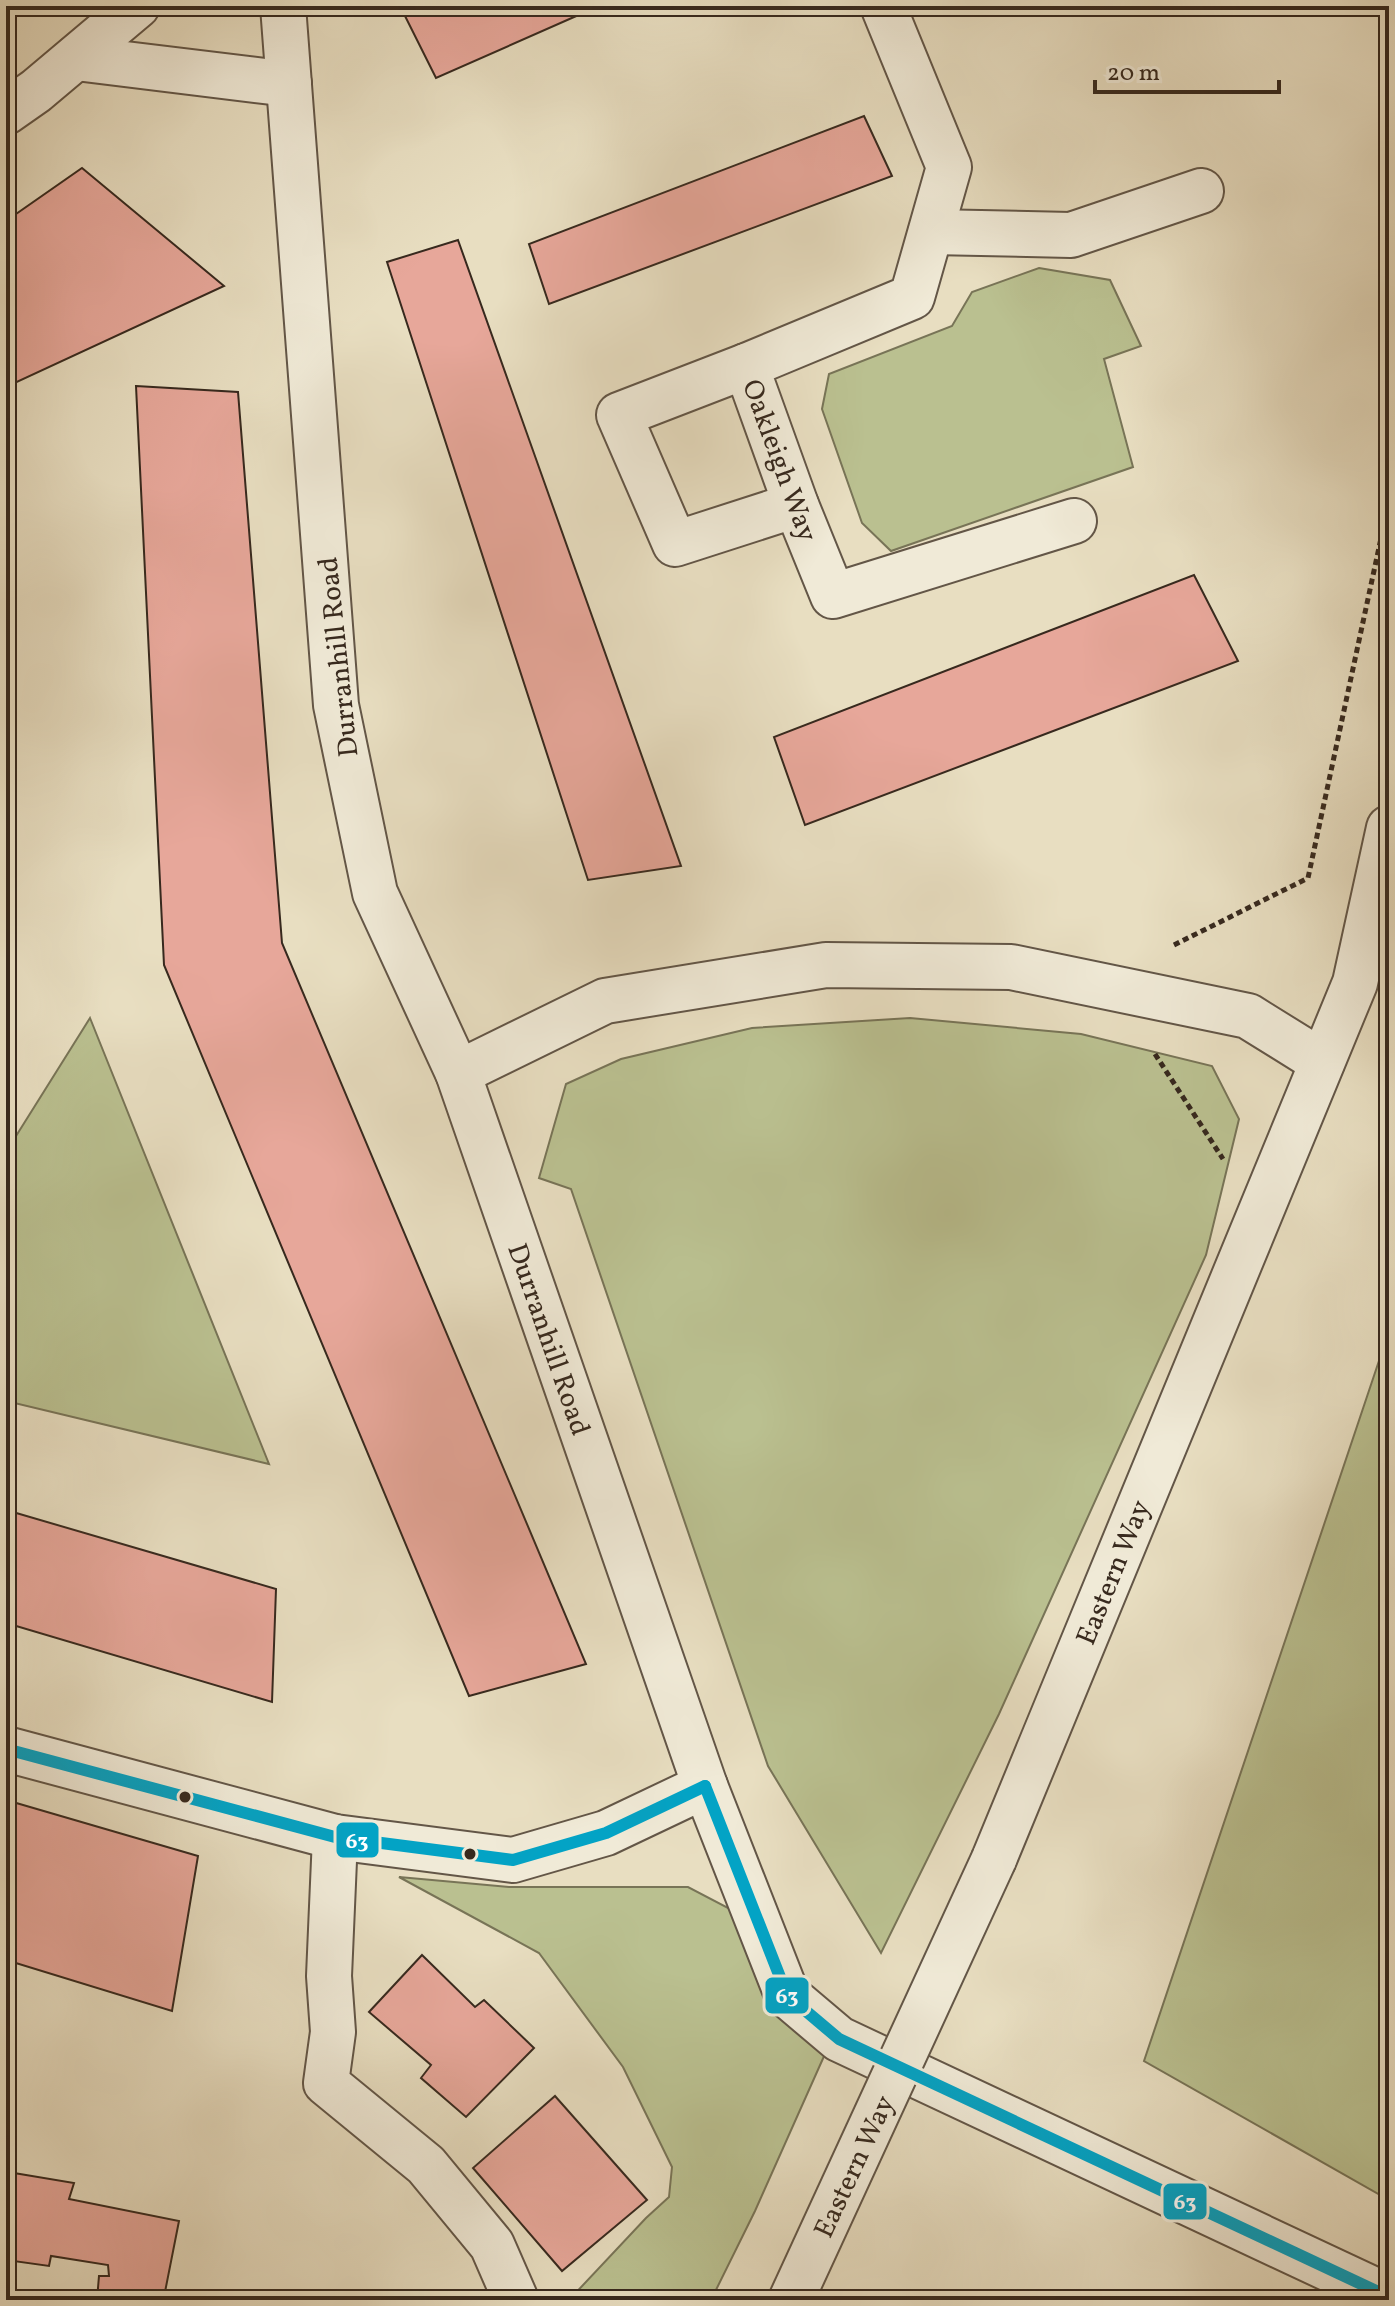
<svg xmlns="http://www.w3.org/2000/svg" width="1395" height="2306" font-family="Vollkorn,serif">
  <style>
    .green { fill: #bac090; stroke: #787457; stroke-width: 2 }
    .building { fill: #e7a79a; stroke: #37291e; stroke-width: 2 }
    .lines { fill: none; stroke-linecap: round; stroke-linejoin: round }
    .minor-casing { stroke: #635647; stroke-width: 48 }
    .tertiary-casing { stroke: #635647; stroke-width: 48 }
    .path { stroke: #37291e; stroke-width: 5; stroke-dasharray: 6 4; stroke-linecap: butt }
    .minor { stroke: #f0ead7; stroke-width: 44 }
    .tertiary { stroke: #f0ead7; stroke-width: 44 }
    .tertiary-bridge-casing { stroke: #635647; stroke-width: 48; stroke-linecap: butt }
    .tertiary-bridge { stroke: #f0ead7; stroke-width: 44 }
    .bus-1-casing { stroke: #f0ead7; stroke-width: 18 }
    .bus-1 { stroke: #03a3c5; stroke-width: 12 }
    .bus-dot { fill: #37291e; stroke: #f0ead7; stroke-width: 3 }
    .labels { text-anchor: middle; stroke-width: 7; stroke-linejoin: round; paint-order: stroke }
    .street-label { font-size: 28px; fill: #37291e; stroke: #f0ead7 }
    .line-badge { stroke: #f0ead7; stroke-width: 3 }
    .badge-label { font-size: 22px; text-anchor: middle; font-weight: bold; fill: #fff }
  </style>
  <rect width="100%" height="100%" fill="#e8dec1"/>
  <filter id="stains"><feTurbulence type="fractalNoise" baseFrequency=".0025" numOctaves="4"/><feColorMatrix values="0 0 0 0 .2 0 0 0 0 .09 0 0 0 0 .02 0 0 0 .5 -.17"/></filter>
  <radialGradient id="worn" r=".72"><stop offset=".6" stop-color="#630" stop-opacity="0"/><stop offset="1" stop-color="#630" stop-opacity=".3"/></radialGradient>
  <g class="green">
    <polygon points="1039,268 1110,280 1141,346 1104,359 1133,467 891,551 862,523 822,409 829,374 952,326 972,292"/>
    <polygon points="90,1018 269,1464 6,1401 6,1152"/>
    <polygon points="910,1018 1081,1034 1212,1066 1239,1119 1206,1255 999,1714 881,1953 768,1766 571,1189 539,1178 566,1084 621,1059 752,1028"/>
    <polygon points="1389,1331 1389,2200 1144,2061"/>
    <polygon points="399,1877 509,1887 688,1887 732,1910 825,2054 755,2211 711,2300 569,2300 646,2218 669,2197 672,2167 623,2067 539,1953"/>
  </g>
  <g class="building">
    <polygon points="400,6 599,6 436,78"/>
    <polygon points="864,116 892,176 549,304 529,244"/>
    <polygon points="82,168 224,286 6,387 6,221"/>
    <polygon points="458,240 681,866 588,880 387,262"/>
    <polygon points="136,386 238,392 282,943 586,1664 469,1696 164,965"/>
    <polygon points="1194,575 1238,661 805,825 774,737"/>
    <polygon points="6,1510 276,1589 272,1702 6,1623"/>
    <polygon points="6,1800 198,1856 172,2011 6,1960"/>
    <polygon points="422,1955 475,2007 484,2000 534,2048 466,2117 421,2078 431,2065 369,2012"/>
    <polygon points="555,2096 647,2200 562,2271 473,2168"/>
    <polygon points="14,2173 74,2183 69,2199 179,2221 164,2297 171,2298 170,2300 97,2300 99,2276 109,2276 108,2265 51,2256 49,2266 6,2260 6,2230"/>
  </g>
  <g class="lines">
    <defs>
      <g id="minor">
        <polyline points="283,6 336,705 375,893 458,1073 705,1786 787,1995 839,2039 1389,2297"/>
        <polyline points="883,6 949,167 912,297 746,366 796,505 833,596 1074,521"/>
        <polyline points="76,58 289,84"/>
        <polyline points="6,112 36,91 137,6"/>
        <polyline points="931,232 1071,235 1201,191"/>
        <polyline points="746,366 619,415 675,544 796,505"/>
        <polyline points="458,1073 605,1001 826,965 1011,967 1248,1016 1322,1062"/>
        <polyline points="6,1749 335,1837 513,1860 606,1833 705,1786"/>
        <polyline points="335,1837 329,1976 333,2032 326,2083 426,2165 492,2245 516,2300"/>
      </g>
      <polyline id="tertiary" points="994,1859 1355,983 1389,828"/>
    </defs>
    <use href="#minor" class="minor-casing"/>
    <use href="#tertiary" class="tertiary-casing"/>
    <g class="path">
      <polyline points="1174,945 1308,878 1389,501"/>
      <polyline points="1155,1054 1223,1159"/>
    </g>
    <use href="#minor" class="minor"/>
    <use href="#tertiary" class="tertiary"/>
    <defs>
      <polyline id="tertiary-bridge" points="791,2300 994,1859"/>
    </defs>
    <use href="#tertiary-bridge" class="tertiary-bridge-casing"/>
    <use href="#tertiary-bridge" class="tertiary-bridge"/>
    <defs>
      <g id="bus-1">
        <polyline points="6,1749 335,1837 513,1860 606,1833 705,1786"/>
        <polyline points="705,1786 787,1995 839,2039 1389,2297"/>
      </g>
    </defs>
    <use href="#bus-1" class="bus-1-casing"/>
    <use href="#bus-1" class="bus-1"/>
  </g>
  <g class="bus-dot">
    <circle cx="185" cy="1797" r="7"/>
    <circle cx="470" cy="1854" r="7"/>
  </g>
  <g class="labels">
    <g class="street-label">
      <text transform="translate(781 460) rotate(70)" y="10">Oakleigh Way</text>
      <text transform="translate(337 657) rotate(-96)" y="10">Durranhill Road</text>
      <text transform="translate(550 1339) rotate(71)" y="10">Durranhill Road</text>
      <text transform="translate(1112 1572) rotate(-68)" y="10">Eastern Way</text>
      <text transform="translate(853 2166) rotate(-65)" y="10">Eastern Way</text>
    </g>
  </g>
  <g class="line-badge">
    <rect x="335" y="1821" width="45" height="38" rx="8" fill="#03a3c5"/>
    <rect x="764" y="1976" width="46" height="39" rx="8" fill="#03a3c5"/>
    <rect x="1162" y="2182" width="46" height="39" rx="8" fill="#03a3c5"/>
  </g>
  <g class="badge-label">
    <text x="357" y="1848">63</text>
    <text x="787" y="2003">63</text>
    <text x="1185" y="2209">63</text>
  </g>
  <rect width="1395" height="2306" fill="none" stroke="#e8dec1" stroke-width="32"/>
  <rect x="8" y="8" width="1379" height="2290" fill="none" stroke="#37291e" stroke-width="4"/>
  <rect x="16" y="16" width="1363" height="2274" fill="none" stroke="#37291e" stroke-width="2"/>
  <path d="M1095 80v12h184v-12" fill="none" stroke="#37291e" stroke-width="4"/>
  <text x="1107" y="80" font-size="24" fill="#37291e" stroke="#f0ead7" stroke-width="6" paint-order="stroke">20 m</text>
  <rect width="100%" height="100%" filter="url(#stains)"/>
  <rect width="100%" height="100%" fill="url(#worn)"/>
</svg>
